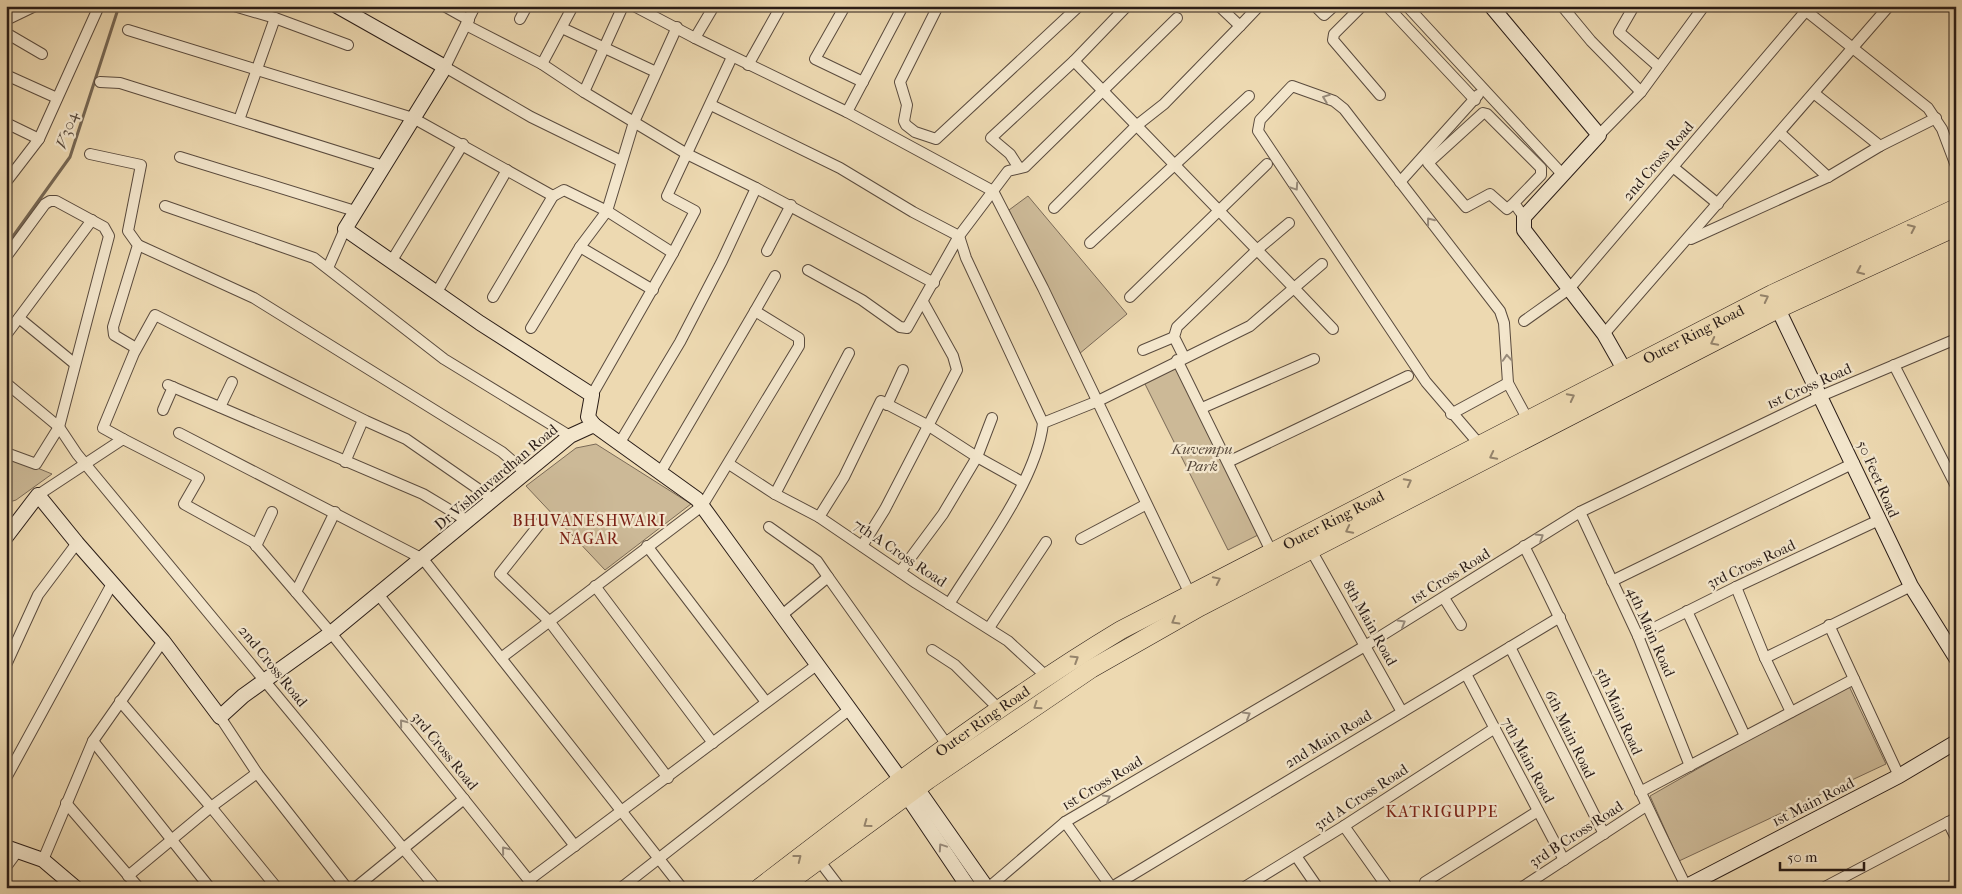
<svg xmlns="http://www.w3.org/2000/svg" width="1962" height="894" font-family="'IM FELL French Canon',serif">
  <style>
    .green { fill: #ccb997; stroke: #7a6a57 }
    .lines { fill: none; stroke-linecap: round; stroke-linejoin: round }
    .stream { stroke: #766754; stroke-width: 3 }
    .street-casing { stroke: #5a4b3e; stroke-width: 12 }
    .secondary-casing { stroke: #291c17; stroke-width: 16 }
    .highway-casing { stroke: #291c17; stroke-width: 19 }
    .street { stroke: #f3e6cc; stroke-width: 10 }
    .secondary { stroke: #f3e6cc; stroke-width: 14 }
    .highway { stroke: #edd9b1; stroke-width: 18 }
    .oneway { stroke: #988b7b }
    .oneway2 { stroke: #95846c }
    .labels { text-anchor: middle; stroke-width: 4.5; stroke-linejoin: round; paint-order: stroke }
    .street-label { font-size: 15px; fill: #291c17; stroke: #f3e6cc }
    .park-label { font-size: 15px; font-style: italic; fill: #5a4b3d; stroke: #f3e6cc }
    .water-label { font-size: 16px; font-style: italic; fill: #56483b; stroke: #f3e6cc }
    .neighbourhood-label { font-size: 16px; letter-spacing: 1px; fill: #7a1f14; stroke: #f3e6cc }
  </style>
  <rect width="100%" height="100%" fill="#edd9b1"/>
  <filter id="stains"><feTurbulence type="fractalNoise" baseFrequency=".004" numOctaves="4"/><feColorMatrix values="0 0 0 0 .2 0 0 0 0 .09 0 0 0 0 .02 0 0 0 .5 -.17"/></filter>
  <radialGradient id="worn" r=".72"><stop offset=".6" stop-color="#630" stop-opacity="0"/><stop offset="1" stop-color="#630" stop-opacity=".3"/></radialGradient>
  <g class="green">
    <polygon points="1028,196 1127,314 1079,354 1009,210"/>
    <polygon points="1177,366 1260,534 1228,550 1144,382"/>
    <polygon points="596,444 691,504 605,570 526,486 576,448"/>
    <polygon points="6,455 52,474 16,500 6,503"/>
    <polygon points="1849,686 1886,764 1679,861 1650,796 1804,708"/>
  </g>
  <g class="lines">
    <polyline class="stream" points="6,246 70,157 119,6"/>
    <defs>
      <g id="street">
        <polyline points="234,6 275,18 348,45"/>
        <polyline points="444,6 469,20"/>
        <polyline points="475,6 445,67 531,117 621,161"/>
        <polyline points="634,6 695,38 714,6"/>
        <polyline points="845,6 815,59 863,82"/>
        <polyline points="938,6 900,82 907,105 904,121 906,125 915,132 936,139 1079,6"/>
        <polyline points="1219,6 1240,26 1259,6"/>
        <polyline points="1315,6 1324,15 1334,6"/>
        <polyline points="1362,6 1334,34 1333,40 1380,95"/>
        <polyline points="1387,6 1475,100"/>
        <polyline points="1407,6 1563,175"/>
        <polyline points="1562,6 1591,41 1641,92"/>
        <polyline points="1634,6 1619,32 1659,67"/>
        <polyline points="1800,6 1928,108 1942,129 1956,166"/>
        <polyline points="520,19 527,6"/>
        <polyline points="6,20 35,6"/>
        <polyline points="466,25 542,64 584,92 687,154 756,188 722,261 680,342 619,444"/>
        <polyline points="562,28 656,72"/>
        <polyline points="128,30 413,118 553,196 564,190 607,211 673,253 592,395"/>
        <polyline points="6,33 42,54"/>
        <polyline points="695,38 847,112 993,191 1043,288 1190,594"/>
        <polyline points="542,64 573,6"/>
        <polyline points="748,65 781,6"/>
        <polyline points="6,75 57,98"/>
        <polyline points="100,82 120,83 384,166"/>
        <polyline points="584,92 623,6"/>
        <polyline points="1815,94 1880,146"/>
        <polyline points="711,105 840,168 913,212 959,236 1008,171 1025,167 1177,18"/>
        <polyline points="847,112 903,6"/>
        <polyline points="239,120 275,18"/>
        <polyline points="6,123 39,139"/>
        <polyline points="1780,133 1828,177"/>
        <polyline points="1599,135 1641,92 1704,6"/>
        <polyline points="90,154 141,165 128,231 138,245 113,327 114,335 136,348"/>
        <polyline points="180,157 355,211"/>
        <polyline points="1673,167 1718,204"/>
        <polyline points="1019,168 1010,154 991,138 1074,61 1127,6"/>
        <polyline points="6,182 39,139 99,6"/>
        <polyline points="1400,182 1478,95"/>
        <polyline points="756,188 934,283"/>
        <polyline points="1514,203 1541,175 1541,168 1487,114 1483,113 1428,163 1466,207 1490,194 1507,209 1514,203 1524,217"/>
        <polyline points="165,206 314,258 444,359 570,436"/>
        <polyline points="1054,208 1136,126 1164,104 1240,26"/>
        <polyline points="1691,239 1828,177 1880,146 1936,118"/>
        <polyline points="1090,243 1249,96"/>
        <polyline points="138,245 254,298 502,452 526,473"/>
        <polyline points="580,247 653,290"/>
        <polyline points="767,251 791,205"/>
        <polyline points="673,253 695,211 667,196 732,57"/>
        <polyline points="6,257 45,204 50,201 56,201 104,227 109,236 59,427 36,464 6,453"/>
        <polyline points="391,262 463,144"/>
        <polyline points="1322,264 1294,288 1333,329"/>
        <polyline points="328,268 345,229"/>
        <polyline points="808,270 862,300 900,327 907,328 959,236 966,258 1043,423"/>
        <polyline points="437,292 507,170"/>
        <polyline points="493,297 553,196"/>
        <polyline points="1130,297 1267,164"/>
        <polyline points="755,311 775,276"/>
        <polyline points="19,318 75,364"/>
        <polyline points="1524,321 1569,289 1810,6"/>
        <polyline points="531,328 580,247 607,211 634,122 677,27"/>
        <polyline points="1604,334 1889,6"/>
        <polyline points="6,335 92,220"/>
        <polyline points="1143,350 1174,337"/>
        <polyline points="1184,357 1174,337 1177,327 1258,249 1289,223"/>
        <polyline points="1177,360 1272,553"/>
        <polyline points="1894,365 1956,486"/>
        <polyline points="6,383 59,427 77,454 436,888"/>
        <polyline points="168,385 423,494 468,521"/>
        <polyline points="887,405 903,370"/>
        <polyline points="220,407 232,382"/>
        <polyline points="1202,408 1314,359"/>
        <polyline points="163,410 173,387"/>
        <polyline points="1451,414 1508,383"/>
        <polyline points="179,433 423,559 682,888"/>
        <polyline points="123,439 103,428 134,353 155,315 366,421 406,439 494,500"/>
        <polyline points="1480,445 1426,382 1258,131 1260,120 1292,86 1334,101 1344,109 1500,311 1504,323 1508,383 1528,420"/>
        <polyline points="345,462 363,420"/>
        <polyline points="1228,462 1408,376"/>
        <polyline points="729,464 775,494 819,517 916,583 1008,641 1047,677"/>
        <polyline points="775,494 849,353"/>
        <polyline points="38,495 123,439 199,478 184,504 253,542 331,633 535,888"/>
        <polyline points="1580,512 1638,636 1690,766"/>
        <polyline points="819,517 844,477 881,401 929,426 977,457 1022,482"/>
        <polyline points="542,521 500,574 549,621 668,778"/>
        <polyline points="769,527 817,561 828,577"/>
        <polyline points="1081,539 1145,505"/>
        <polyline points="256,546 272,512"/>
        <polyline points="647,546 766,702"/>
        <polyline points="862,546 885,509 957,370 953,356 923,302"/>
        <path d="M1524,546C1582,659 1630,775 1687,888"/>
        <polyline points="1311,550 1402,712"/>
        <polyline points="900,572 943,514 977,457 992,418"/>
        <polyline points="1612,581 1854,463"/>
        <polyline points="595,586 713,743"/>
        <polyline points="1736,587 1765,658 1791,712"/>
        <polyline points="296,592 335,512"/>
        <polyline points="378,594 575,846"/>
        <polyline points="1444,598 1461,625"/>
        <path d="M949,604C980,554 1037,480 1043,423L1098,401L1250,326L1294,288L1074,61"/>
        <polyline points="1687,611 1745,736"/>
        <polyline points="782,615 828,577 948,746"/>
        <polyline points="1829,625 1899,776"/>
        <polyline points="989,628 1046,542"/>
        <polyline points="1638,636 1736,587 1879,520"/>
        <polyline points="1510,647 1604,834"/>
        <polyline points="932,650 955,665 1000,710"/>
        <polyline points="501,658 702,506 799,346 799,338 755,311 660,473"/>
        <polyline points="1765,658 1911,586"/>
        <polyline points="6,665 38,595 77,543"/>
        <polyline points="1466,674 1564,860"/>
        <polyline points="120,701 211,807 277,888"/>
        <polyline points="220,717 257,773 347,888"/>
        <polyline points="93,741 210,888"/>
        <polyline points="6,778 113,582"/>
        <polyline points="1640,792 1854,679"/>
        <polyline points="66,803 139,888"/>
        <polyline points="1065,822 1112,888"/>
        <polyline points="1948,822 1956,838"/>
        <polyline points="1344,826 1388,888"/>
        <polyline points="1296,856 1318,888"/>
        <polyline points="818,859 840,888"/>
        <polyline points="43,860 93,741 163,641"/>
        <polyline points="6,867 17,852"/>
        <polyline points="128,876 211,807 257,773"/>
        <polyline points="529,880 818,664"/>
        <polyline points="1425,882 1538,811"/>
        <polyline points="1112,887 1560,617"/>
        <polyline points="355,888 464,799"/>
        <polyline points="621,888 850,709"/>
        <polyline points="988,888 1065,822 1365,646 1580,512 1821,396 1956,339"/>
        <polyline points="1243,888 1344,826 1495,728"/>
        <polyline points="1521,888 1646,806"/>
        <polyline points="1823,888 1956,818"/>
        <polyline points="1949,888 1956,884"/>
      </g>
      <g id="secondary">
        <polyline points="337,6 445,67 345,229 480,323 592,395 588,417 594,425"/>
        <polyline points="1491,6 1599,135 1524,217 1524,230 1604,334 1629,378"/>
        <polyline points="1778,309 1911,586 1956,658"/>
        <polyline points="6,537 38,495 77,543 163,641 220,717 243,696 331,633 570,436 594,425 697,499 896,773"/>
        <polyline points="912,781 987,888"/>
        <polyline points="901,787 969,888"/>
        <polyline points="6,847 43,860 76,888"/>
        <polyline points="1683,888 1899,776 1956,742"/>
      </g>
      <g id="highway">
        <path id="s1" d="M759,888C876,798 995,706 1121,630L1772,294L1956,208"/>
        <polyline points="781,888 928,780 1091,669 1200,607 1778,309 1956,227"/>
      </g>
    </defs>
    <use href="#street" class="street-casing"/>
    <use href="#secondary" class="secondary-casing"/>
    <use href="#highway" class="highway-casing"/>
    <use href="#street" class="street"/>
    <use href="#secondary" class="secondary"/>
    <use href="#highway" class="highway"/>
  </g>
  <defs><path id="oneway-chevron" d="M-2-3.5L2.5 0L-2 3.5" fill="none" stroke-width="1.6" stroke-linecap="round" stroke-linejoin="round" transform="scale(1.25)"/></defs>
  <g class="oneway">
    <use href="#oneway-chevron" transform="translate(1326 98) rotate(-159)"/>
    <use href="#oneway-chevron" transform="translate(1295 187) rotate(56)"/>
    <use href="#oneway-chevron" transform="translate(1430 221) rotate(-128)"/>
    <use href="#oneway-chevron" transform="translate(1507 358) rotate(-94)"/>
    <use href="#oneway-chevron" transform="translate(1540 537) rotate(-32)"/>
    <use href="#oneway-chevron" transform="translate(1402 623) rotate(-31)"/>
    <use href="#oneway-chevron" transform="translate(1247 715) rotate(-30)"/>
    <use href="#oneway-chevron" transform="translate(403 723) rotate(-129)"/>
    <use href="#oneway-chevron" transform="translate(1107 798) rotate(-30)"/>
    <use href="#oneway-chevron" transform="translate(942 847) rotate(-124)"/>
    <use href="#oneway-chevron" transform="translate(505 850) rotate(-129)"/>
  </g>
  <g class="oneway2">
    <use href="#oneway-chevron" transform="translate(1912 228) rotate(-25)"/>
    <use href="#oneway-chevron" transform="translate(1860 271) rotate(155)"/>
    <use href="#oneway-chevron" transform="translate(1765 298) rotate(-27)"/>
    <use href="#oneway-chevron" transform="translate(1714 342) rotate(153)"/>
    <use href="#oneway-chevron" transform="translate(1571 397) rotate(-27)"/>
    <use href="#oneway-chevron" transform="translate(1493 456) rotate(153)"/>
    <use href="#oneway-chevron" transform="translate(1408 482) rotate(-28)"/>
    <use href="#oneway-chevron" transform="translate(1349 530) rotate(153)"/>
    <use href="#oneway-chevron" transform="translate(1217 580) rotate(-26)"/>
    <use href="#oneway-chevron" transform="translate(1175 621) rotate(150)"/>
    <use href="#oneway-chevron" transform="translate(1075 659) rotate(-32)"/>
    <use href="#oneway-chevron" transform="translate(1037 706) rotate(146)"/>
    <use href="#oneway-chevron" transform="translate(867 824) rotate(144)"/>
    <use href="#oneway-chevron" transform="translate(798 858) rotate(-38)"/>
  </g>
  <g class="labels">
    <g class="street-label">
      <text transform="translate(1658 161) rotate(-49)" y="5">2nd Cross Road</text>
      <text dy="5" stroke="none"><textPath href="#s1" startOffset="1089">Outer Ring Road</textPath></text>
      <text transform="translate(1809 386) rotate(-24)" y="5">1st Cross Road</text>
      <text transform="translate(496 477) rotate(-40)" y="5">Dr Vishnuvardhan Road</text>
      <text transform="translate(1878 479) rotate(66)" y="5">50 Feet Road</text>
      <text dy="5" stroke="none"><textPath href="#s1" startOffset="684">Outer Ring Road</textPath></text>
      <text transform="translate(900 553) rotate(34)" y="5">7th A Cross Road</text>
      <text transform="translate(1751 564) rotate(-25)" y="5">3rd Cross Road</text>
      <text transform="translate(1450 576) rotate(-32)" y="5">1st Cross Road</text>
      <text transform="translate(1370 623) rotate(61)" y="5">8th Main Road</text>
      <text transform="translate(1651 632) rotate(66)" y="5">4th Main Road</text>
      <text transform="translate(273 666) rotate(51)" y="5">2nd Cross Road</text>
      <text transform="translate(1619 711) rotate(66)" y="5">5th Main Road</text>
      <text dy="5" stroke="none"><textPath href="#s1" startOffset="279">Outer Ring Road</textPath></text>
      <text transform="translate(1570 734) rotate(64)" y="5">6th Main Road</text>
      <text transform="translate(1328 739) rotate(-31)" y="5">2nd Main Road</text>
      <text transform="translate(445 751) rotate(51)" y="5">3rd Cross Road</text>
      <text transform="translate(1528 760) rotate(62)" y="5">7th Main Road</text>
      <text transform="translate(1102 783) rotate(-31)" y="5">1st Cross Road</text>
      <text transform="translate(1361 797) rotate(-33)" y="5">3rd A Cross Road</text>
      <text transform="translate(1813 802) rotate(-27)" y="5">1st Main Road</text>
      <text transform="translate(1576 834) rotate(-33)" y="5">3rd B Cross Road</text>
    </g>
    <g class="park-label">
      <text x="1202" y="454">Kuvempu<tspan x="1202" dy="17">Park</tspan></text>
    </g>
    <g class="water-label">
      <text transform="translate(66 130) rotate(-71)" y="6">V304</text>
    </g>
    <g class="neighbourhood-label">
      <text x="589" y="526">BHUVANESHWARI<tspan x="589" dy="18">NAGAR</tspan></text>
      <text x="1442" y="817">KATRIGUPPE</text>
    </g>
  </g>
  <rect width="1962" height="894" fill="none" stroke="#edd9b1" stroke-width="25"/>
  <rect x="8" y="8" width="1947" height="879" fill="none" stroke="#291c17" stroke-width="2.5"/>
  <rect x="12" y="12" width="1937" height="869" fill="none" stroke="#291c17"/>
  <path d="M1780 862v8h84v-8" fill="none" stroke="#291c17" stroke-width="2.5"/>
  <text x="1787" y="862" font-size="15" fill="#291c17" stroke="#f3e6cc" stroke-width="4" paint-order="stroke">50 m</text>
  <rect width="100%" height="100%" filter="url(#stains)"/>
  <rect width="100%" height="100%" fill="url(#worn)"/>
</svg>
